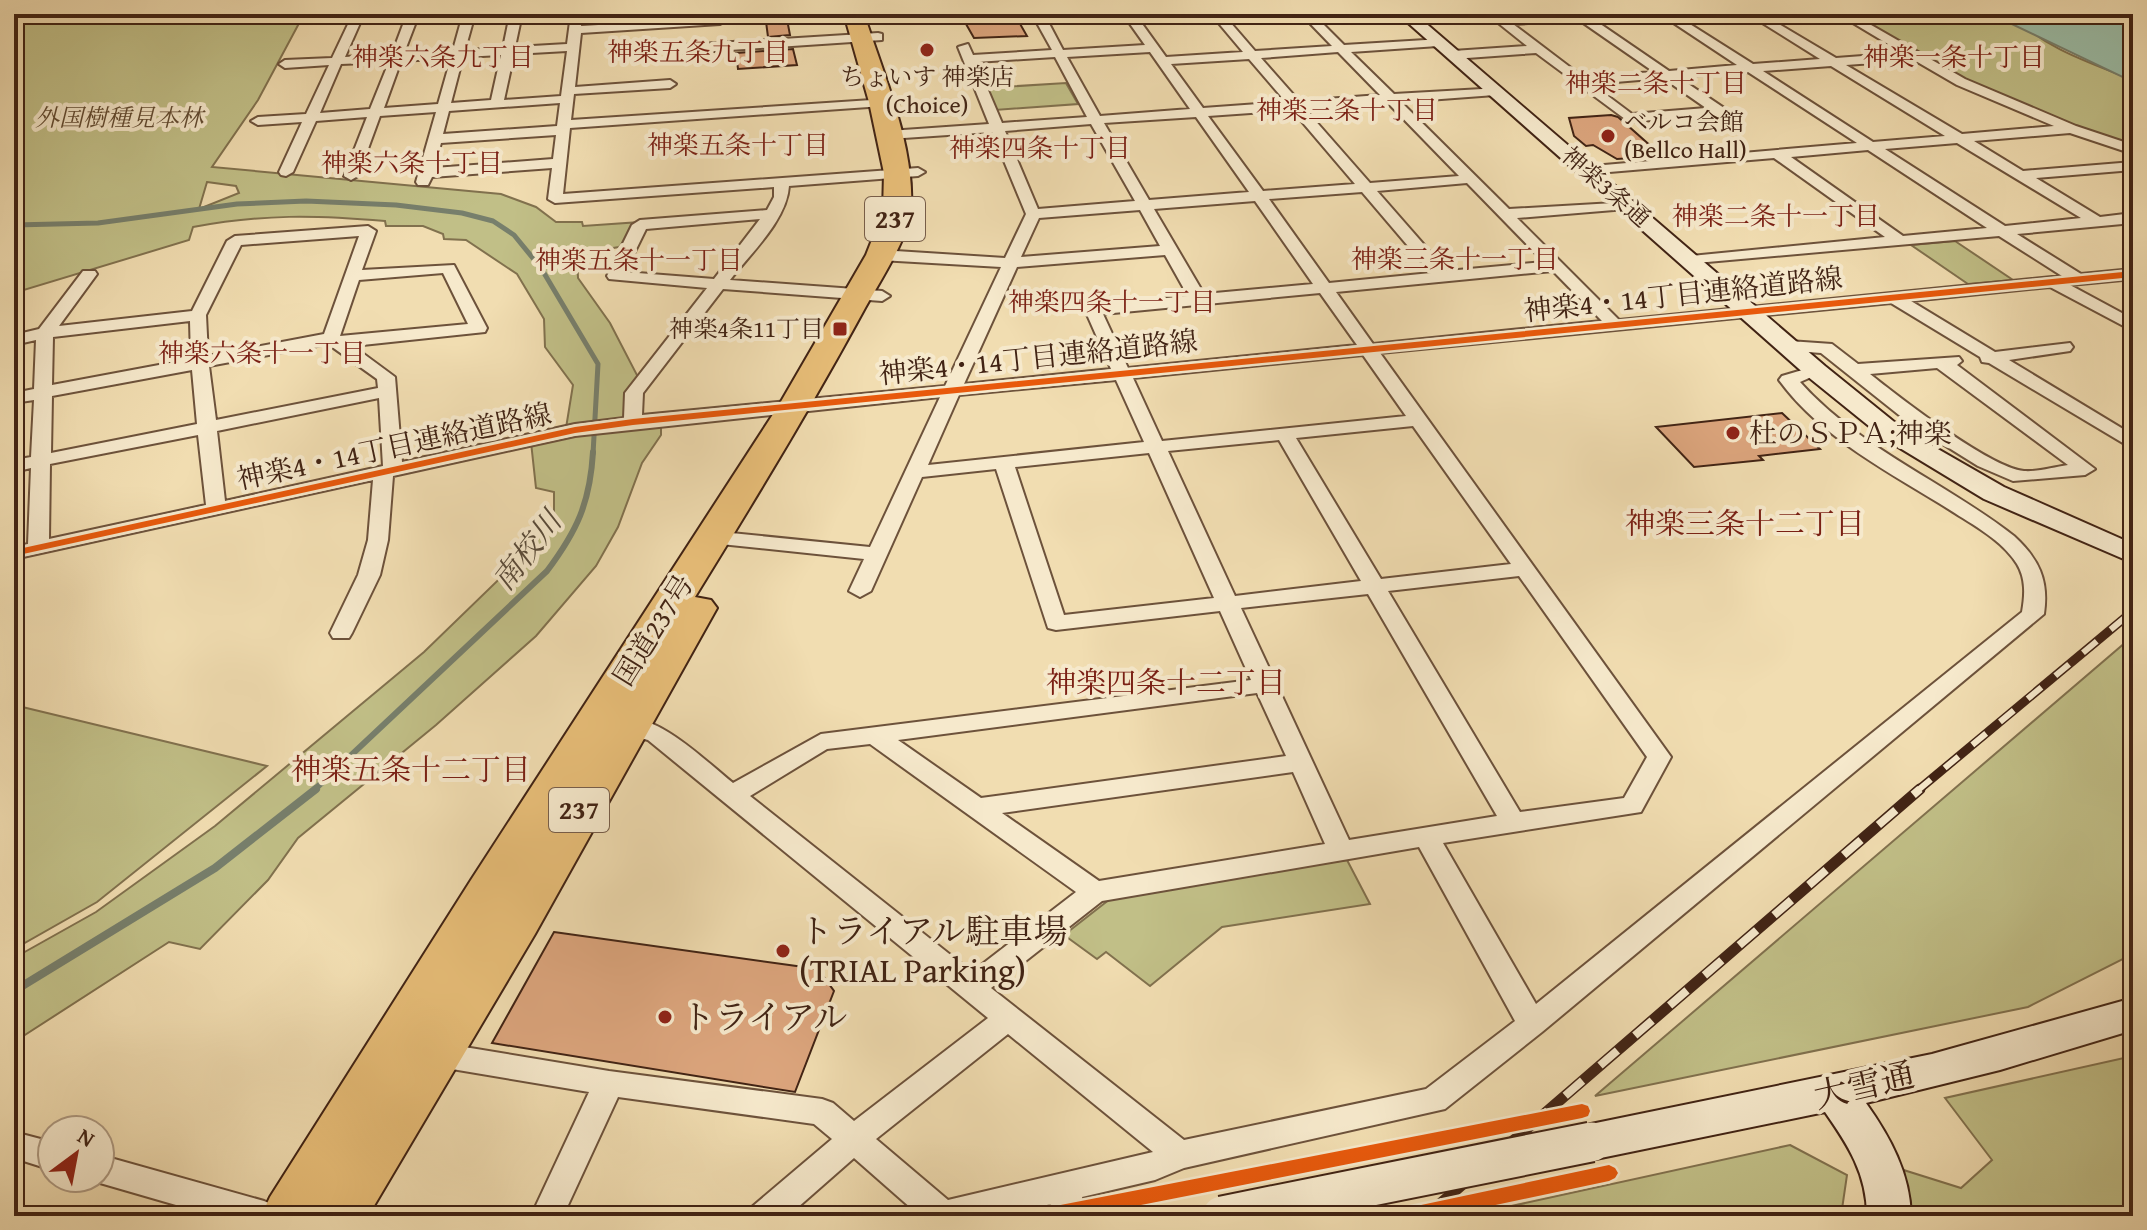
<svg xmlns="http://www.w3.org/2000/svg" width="2147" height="1230" font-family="'Gentium Book Plus','Noto Serif JP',serif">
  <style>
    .green { fill: #c1bf87; stroke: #81714e; stroke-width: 2; fill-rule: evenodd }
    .water { fill: #9bbda7; stroke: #777f6c; stroke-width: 2 }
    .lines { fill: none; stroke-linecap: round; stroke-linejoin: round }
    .stream-far2 { stroke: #777f6c; stroke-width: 5 }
    .stream-far1 { stroke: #777f6c; stroke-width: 6 }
    .stream { stroke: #777f6c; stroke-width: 8 }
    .building { fill: #dca57d; stroke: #412314; stroke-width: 2 }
    .street-casing { stroke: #6d523b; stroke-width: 4 }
    .secondary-casing { stroke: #412314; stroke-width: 4 }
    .highway-casing { stroke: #412314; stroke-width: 4 }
    .street { fill: #f6e9cc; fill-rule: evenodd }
    .secondary { fill: #f6e9cc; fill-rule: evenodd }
    .highway { fill: #e8be78; fill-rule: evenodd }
    .rail-far1-casing { stroke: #412314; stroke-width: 9 }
    .rail-casing { stroke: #412314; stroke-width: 11 }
    .rail-far1 { stroke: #f6e9cc; stroke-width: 6; stroke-dasharray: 18; stroke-linecap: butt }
    .rail { stroke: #f6e9cc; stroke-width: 8; stroke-dasharray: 23; stroke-linecap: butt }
    .secondary-bridge-casing { stroke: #412314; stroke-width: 43; stroke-linecap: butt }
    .secondary-bridge { stroke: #f6e9cc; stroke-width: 39 }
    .cycleway-casing { stroke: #f6e9cc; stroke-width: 5 }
    .cycleway { fill: #e8590c; fill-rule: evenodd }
    .poi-dot { fill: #8f2418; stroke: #f6e9cc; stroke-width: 3 }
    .labels { text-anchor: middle; stroke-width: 8; stroke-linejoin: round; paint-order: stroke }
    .far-poi-label { font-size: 24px; fill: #412314; stroke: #f6e9cc }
    .far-park-label { font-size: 24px; font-style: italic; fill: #614a31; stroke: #f6e9cc }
    .far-street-label { font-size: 24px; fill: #412314; stroke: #f6e9cc }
    .far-neighbourhood-label { font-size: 26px; fill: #7a1f14; stroke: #f6e9cc }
    .shield { fill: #f6e9cc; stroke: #775e4b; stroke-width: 2 }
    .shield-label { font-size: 26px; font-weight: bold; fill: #412314 }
    .street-label { font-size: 28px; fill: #412314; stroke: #f6e9cc }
    .poi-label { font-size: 28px; fill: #412314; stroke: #f6e9cc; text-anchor: start }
    .neighbourhood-label { font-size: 30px; fill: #7a1f14; stroke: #f6e9cc }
    .water-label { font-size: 30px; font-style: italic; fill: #584a39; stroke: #f6e9cc }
    .near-poi-label { font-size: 34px; fill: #412314; stroke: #f6e9cc; text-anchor: start }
    .near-street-label { font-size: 34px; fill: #412314; stroke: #f6e9cc }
  </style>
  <rect width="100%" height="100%" fill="#f1ddb1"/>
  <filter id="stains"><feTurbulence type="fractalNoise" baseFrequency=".0025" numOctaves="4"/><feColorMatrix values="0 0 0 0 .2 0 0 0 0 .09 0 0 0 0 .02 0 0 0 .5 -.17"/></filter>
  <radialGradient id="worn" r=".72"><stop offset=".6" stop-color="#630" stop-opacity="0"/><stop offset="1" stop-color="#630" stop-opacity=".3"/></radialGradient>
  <g class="green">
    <path d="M14,14H304L258,100L212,167L501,194L536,207L556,222H582L583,226L641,222L619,247L577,254L578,278L610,323L638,377L626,418L566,428L573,385L545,347L544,319L517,274L466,240L444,239L443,234L423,226H386L385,221C314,215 264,214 193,227L189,240L14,293ZM207,182L236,186L239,193L199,209Z"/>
    <path d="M1847,14L2012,15C2045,49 2091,63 2133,80V146L2077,127L1966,81Z"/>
    <polygon points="1066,83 1078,104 995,110 986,88"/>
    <polygon points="1955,241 2013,280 1968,284 1911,245"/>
    <polygon points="661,423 661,435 642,463 618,527 596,566 536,636 436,725 298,838 268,880 200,949 169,942 14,1042 14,958 96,912 215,826 424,652 523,556 554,512 554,492 536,488 531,442"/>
    <polygon points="2133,636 2133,954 2028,1007 1595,1096"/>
    <polygon points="14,705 267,766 97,902 14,949"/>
    <polygon points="1347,860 1370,904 1222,927 1150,986 1106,952 1097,959 1064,935 1119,892"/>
    <polygon points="2133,1056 2133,1216 1900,1216 1894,1167 1961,1188 1992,1160 1945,1098"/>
    <polygon points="1790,1145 1847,1175 1841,1216 1466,1216"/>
  </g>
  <polygon class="water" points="1991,14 2116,14 2133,21 2133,82"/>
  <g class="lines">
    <polyline class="stream-far2" points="14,225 98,223 237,204 306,201 396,205 462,213 493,221 514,235 541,268 598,364 593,454"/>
    <path class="stream-far1" d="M313,791L547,571C577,531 590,503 593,452"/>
    <polyline class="stream" points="14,991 215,868 316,789"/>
  </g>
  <g class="building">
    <polygon points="765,14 786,14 790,35 768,37"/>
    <polygon points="1015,15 1027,36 974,38 966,24 972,23 970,18"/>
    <polygon points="793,49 797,65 738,69 736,53"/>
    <polygon points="1611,115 1618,117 1662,156 1617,159 1593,145 1586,146 1574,136 1569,118"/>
    <polygon points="1782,413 1820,449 1759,456 1763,460 1694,467 1656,427"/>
    <polygon points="554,932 818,969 834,991 795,1092 492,1043"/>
  </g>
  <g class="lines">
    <defs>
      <g id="street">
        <path d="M297,14H364L345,57L392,54L407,14H419L404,53L453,50L463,14H475L465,50L503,48L510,14H522L515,47L567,44L571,14H583L581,26L720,18L726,21L720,24L581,33L575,87L670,80L676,84L670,88L574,94L571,120L902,98L903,101L897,105L570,128L563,194L918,168L925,172L918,176L789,186C787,220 750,254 730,280L882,291L890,296L882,301L723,289L643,393L642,415L945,386L1001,267L880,260L872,255L880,250L1005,258L1026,214L992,132L889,139L882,135L889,131L989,124L958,47L968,44L973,55L1052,50L1032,14H1044L1063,50L1145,45L1123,14H1135L1166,57L1243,52L1211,14H1223L1255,51L1332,46L1301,14H1313L1344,45L1442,39L1444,42L1438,46L1351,52L1394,94L1500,88V94L1495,95L1401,102L1509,209L1631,202V208L1626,209L1517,218L1619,320L2062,276L1999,236L1685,264L1683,261L1691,256L1885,237L1774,158L1586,174L1581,173V167L1857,143L1748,72L1678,77L1724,108V114L1629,122L1536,53L1453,59L1447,55L1453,51L1527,46L1487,14H1500L1505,17L1624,14L1618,17L1593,19L1669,71L1737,65L1660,14H1674L1753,64L1820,59L1748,14H1762L1836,58L1903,53L1838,14H1852L1965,79L2076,126L2133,145V154L2070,133L1974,141L2023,171L2133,162V170L2036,178L2100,217L2133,213V223L2017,234L2081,274L2133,269V279L2070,285L2133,319V331L2050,287L1911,301L1995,352L2070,343L2073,347L2070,351L2009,360L2133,435V449L1989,363L1982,362L1980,357L1891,303L1380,353L1671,757L1641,812L1443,843L1536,1004L2022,612C2025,595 2026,579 2017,564C2002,540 1973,525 1950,510C1891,473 1821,438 1779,380L1782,376L1816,366L1822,367L1825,371L1800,382C1860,449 1945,482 2014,536C2039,559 2049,580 2044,614L1542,1032L1445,1109L1184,1168L1155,1180L1082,1197L1086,1216H1054L1051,1204L1002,1216H920L854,1158L788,1216H749L753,1206L832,1139L814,1124L618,1097L563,1216H531L589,1092L434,1066L423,1063L419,1054L423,1045L434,1042L609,1071L822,1099L833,1103L854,1121L988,1018L648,740L614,731L610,725L614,719C654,708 704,760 733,783L821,734L1251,680L1220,611L1056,630L1048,628L996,469L922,477L871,591L860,597L849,591L864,559L711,543L701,537L711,531L870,547L940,397L575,436L393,476L388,540L380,575L352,633L349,638H333L330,633L358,575L368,540L373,480L14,559V547L28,544L31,468L14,472V460L31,457L34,400L14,403V393L34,389L36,340L14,345V335L39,329L83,271H95L97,274L59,326L192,311L227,241L235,236L368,226L376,231L362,270L454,265L487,328L485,332L353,346L395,377L402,462L575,424L624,418L625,393L707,288L609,279L607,276L632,225L640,220L767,210L774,197V187L555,203L548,199L552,168L432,177L428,185H418L416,182L436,112L380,116L358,176L351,180L344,176L367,117L316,121L293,172L286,176L281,175L279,172L302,122L258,125L251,121L258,117L306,114L329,65L285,68L279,64L285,60L332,58L351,18L288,21L282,18ZM1579,20L1654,72L1583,77L1513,24ZM567,51L561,96L504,100L514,54ZM1150,52L1190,109L1100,116L1067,57ZM1338,52L1380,95L1299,101L1261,58ZM501,55L491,100L451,103L463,57ZM1055,57L1087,117L1002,123L976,62ZM451,58L438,104L384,108L401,61ZM1249,59L1286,102L1203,108L1171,64ZM1914,60L1957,85L2054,126L1962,134L1846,65ZM389,62L370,109L320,113L341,64ZM1831,66L1945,136L1873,142L1763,71ZM1663,78L1706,108L1632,114L1592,84ZM560,103L557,126L443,134L449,111ZM1388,103L1459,176L1370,183L1305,109ZM1292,110L1355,184L1263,191L1208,116ZM1196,117L1249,192L1149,200L1104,123ZM1091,124L1135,201L1038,209L1005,131ZM556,135L553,159L434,168L441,143ZM1957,143L2081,218L2005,226L1885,149ZM1868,150L1987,228L1903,236L1791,157ZM1467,183L1544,262L1447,271L1377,191ZM1362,192L1431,273L1329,283L1269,199ZM1255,201L1313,284L1204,294L1154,209ZM1140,210L1160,246L1021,257L1039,218ZM760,219L714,279L625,272L646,229ZM359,236L324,334L208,356L206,315L241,245ZM1165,255L1188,296L1093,305L1085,310L1111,369L964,384L1017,267ZM1553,271L1602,321L1373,344L1336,292ZM443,273L468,324L340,336L359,280ZM1320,293L1357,345L1128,368L1103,314ZM190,321L191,359L52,385L53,337ZM328,344L377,379L378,388L216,420L209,366ZM1363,355L1406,416L1162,441L1133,378ZM192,370L197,424L51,453L52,396ZM1116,380L1144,442L928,465L959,395ZM379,398L383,466L225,501L217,431ZM1413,426L1511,564L1381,579L1296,438ZM198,435L206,505L49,539L50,464ZM1279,440L1361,581L1235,596L1168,451ZM1149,453L1214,598L1064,615L1015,467ZM1519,576L1647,757L1624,798L1520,812L1388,591ZM1368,594L1497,816L1349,840L1241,608ZM1257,693L1286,756L981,798L898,740ZM870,744L1076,892L972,972L750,796L827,749ZM1293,772L1325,844L1099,881L1002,813ZM1419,847L1515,1021L1426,1089L1184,1140L991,988L1102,901ZM1008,1034L1153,1152L948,1200L876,1139Z"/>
        <polygon points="878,33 882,34 882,40 669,54 663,50 669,46"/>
        <path d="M1789,341L1832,344L1858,364L1959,357L1962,361L1957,365L2095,469L2085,475L2013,481L1978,466L1909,423L1821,353L1783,350L1780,346ZM1937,368L2068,465C2054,467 2038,472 2024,471C1990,468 1899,397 1870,374Z"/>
        <polygon points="14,1132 52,1142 52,1170 14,1158"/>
        <polygon points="100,1155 264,1201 276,1206 280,1216 214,1216 100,1183 88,1178 100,1178"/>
      </g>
      <g id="secondary">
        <polygon points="1398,14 1415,14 1825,366 1903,429 2004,487 2133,544 2133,563 1984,499 1885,439 1807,376"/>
        <path d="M2133,998V1030L2000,1070L1866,1103C1890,1137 1910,1173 1911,1216H1867C1867,1174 1848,1145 1825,1112L1591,1160L1576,1155L1570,1142L1576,1129L1591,1124L1932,1054Z"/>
      </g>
      <path id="highway" d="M844,14H864C883,73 915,146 911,209C908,239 880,281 865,308C812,406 754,501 695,597L711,600L717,608L535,934L368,1216H261L270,1197L471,880L779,405L866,255L883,212L884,173L869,102Z"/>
    </defs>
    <use href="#street" class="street-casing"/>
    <use href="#secondary" class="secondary-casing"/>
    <use href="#highway" class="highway-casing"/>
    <use href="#street" class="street"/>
    <use href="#secondary" class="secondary"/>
    <use href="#highway" class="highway"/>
    <defs>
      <polyline id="rail-far1" points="1917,791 2133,611"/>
      <polyline id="rail" points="1426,1216 1920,789"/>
    </defs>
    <use href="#rail-far1" class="rail-far1-casing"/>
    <use href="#rail" class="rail-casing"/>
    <use href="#rail-far1" class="rail-far1"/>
    <use href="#rail" class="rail"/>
    <defs>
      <polyline id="secondary-bridge" points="1222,1216 1591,1142"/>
    </defs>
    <use href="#secondary-bridge" class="secondary-bridge-casing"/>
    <use href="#secondary-bridge" class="secondary-bridge"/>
    <defs>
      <g id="cycleway">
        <polygon points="2133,271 2133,277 633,425 575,433 14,556 14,550 575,427 633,419"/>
        <polygon points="1582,1104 1588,1106 1590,1111 1588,1116 1582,1118 1085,1216 1036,1216 1039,1210 1045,1208"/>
        <polygon points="1609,1165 1615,1168 1618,1173 1615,1178 1609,1181 1444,1216 1398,1216 1401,1210 1407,1208"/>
      </g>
    </defs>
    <use href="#cycleway" class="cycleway-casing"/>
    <use href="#cycleway" class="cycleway"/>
  </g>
  <g class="poi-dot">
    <circle cx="927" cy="50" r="8"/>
    <circle cx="1608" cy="136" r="8"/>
    <rect x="832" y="321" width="16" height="16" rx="4"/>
    <circle cx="1733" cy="433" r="8"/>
    <circle cx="783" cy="951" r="8"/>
    <circle cx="665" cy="1017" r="8"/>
  </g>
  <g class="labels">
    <g class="far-poi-label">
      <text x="927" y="85">ちょいす 神楽店<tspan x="927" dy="28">(Choice)</tspan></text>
      <text x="1624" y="130" text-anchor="start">ベルコ会館<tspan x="1624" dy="28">(Bellco Hall)</tspan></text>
      <text x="824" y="337" text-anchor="end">神楽4条11丁目</text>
    </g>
    <g class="far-park-label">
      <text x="119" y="126">外国樹種見本林</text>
    </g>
    <g class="far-street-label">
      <text transform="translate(1606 187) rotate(41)" y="8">神楽3条通</text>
    </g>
    <g class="far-neighbourhood-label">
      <text x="698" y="61">神楽五条九丁目</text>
      <text x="443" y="66">神楽六条九丁目</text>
      <text x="1954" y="66">神楽一条十丁目</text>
      <text x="1656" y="92">神楽二条十丁目</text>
      <text x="1347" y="119">神楽三条十丁目</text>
      <text x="738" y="154">神楽五条十丁目</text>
      <text x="1040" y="157">神楽四条十丁目</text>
      <text x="412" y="172">神楽六条十丁目</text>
      <text x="1776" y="225">神楽二条十一丁目</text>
      <text x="1455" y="268">神楽三条十一丁目</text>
      <text x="639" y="269">神楽五条十一丁目</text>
      <text x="1112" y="311">神楽四条十一丁目</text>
      <text x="262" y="362">神楽六条十一丁目</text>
    </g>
    <g class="shield">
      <rect x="865" y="197" width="60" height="44" rx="6"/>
      <rect x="549" y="788" width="60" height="44" rx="6"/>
    </g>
    <g class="shield-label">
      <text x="895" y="228">237</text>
      <text x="579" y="819">237</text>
    </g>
    <g class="street-label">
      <text transform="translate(1683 294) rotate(-6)" y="10">神楽4・14丁目連絡道路線</text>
      <text transform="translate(1038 357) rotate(-6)" y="10">神楽4・14丁目連絡道路線</text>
      <text transform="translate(394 446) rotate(-12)" y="10">神楽4・14丁目連絡道路線</text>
      <text transform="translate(653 630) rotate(-58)" y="10">国道237号</text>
    </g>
    <g class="poi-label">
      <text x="1749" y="443">杜のＳＰＡ;神楽</text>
    </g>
    <g class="neighbourhood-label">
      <text x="1745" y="534">神楽三条十二丁目</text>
      <text x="1166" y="693">神楽四条十二丁目</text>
      <text x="411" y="780">神楽五条十二丁目</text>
    </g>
    <g class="water-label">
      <text transform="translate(527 551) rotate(-52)" y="10">南校川</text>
    </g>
    <g class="near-poi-label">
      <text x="799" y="943">トライアル駐車場<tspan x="799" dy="39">(TRIAL Parking)</tspan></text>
      <text x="681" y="1029">トライアル</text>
    </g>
    <g class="near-street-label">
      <text transform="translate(1864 1085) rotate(-13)" y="12">大雪通</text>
    </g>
  </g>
  <rect width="2147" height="1230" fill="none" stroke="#f1ddb1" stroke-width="48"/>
  <rect x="16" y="16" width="2115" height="1198" fill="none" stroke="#412314" stroke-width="4"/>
  <rect x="24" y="24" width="2099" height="1182" fill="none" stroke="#412314" stroke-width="2"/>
  <g transform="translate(76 1154) rotate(32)"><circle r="38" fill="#f6e9cc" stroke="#ae9a82" stroke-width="2"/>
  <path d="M0-6L14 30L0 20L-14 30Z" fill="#8f2418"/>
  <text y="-12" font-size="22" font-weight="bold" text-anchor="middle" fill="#412314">N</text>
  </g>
  <rect width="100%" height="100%" filter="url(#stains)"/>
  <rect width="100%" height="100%" fill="url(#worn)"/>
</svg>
